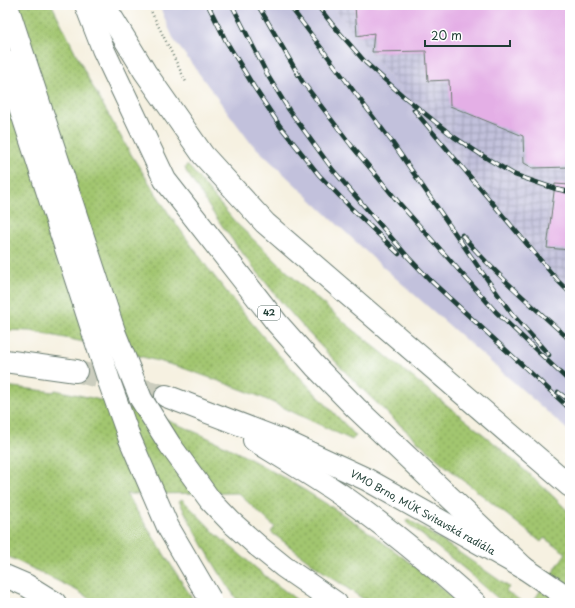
<svg xmlns="http://www.w3.org/2000/svg" width="575" height="608" font-family="'Playpen Sans',sans-serif">
  <style>
    .industrial { fill: url(#industrial-grid) }
    .railway { fill: #c2c1dc }
    .grass { fill: url(#grass-dots); stroke: #608252 }
    .building { fill: #e4afe6 }
    .lines { fill: none; stroke-linecap: round; stroke-linejoin: round }
    .highway-tunnel { stroke: #cbcdbe; stroke-width: 22; stroke-dasharray: 22 11; stroke-linecap: butt }
    .highway-casing { stroke: #6a7c71; stroke-width: 24 }
    .path { stroke: #6a7c71; stroke-width: 2.5; stroke-dasharray: 1 3; stroke-linecap: butt }
    .highway { stroke: #fff; stroke-width: 22 }
    .rail-casing { stroke: #1f3d34; stroke-width: 4.5 }
    .rail { stroke: #fff; stroke-width: 3; stroke-dasharray: 9; stroke-linecap: butt }
    .highway-bridge-casing { stroke: #6a7c71; stroke-width: 24; stroke-linecap: butt }
    .highway-bridge { stroke: #fff; stroke-width: 22 }
    .labels { text-anchor: middle; stroke-width: 3; stroke-linejoin: round; paint-order: stroke }
    .shield { fill: #fff; stroke: #627771; stroke-width: 1 }
    .shield-label { font-size: 9px; font-weight: bold; fill: #1f3d34 }
    .street-label { font-size: 10px; fill: #1f3d34; stroke: #fff }
  </style>
  <defs>
    <pattern id="industrial-grid" width="8" height="8" patternUnits="userSpaceOnUse"><rect width="8" height="8" fill="#c2c1dc"/><path d="M0 4h8M4 0v8" fill="none" stroke="#9d9eb3"/></pattern>
    <pattern id="grass-dots" width="8" height="8" patternUnits="userSpaceOnUse"><rect width="8" height="8" fill="#a2c66f"/><path d="M2 2h.1M6 6h.1" fill="none" stroke="#83a25c" stroke-width="1.8" stroke-linecap="round"/></pattern>
  </defs>
  <rect width="100%" height="100%" fill="#fff"/>
  <filter id="ink" filterUnits="userSpaceOnUse"><feTurbulence type="fractalNoise" baseFrequency=".025" numOctaves="2"/><feDisplacementMap in="SourceGraphic" scale="8" xChannelSelector="R" yChannelSelector="G"/><feConvolveMatrix kernelMatrix="1 2 1 2 8 2 1 2 1" color-interpolation-filters="sRGB"/></filter>
  <filter id="wash" filterUnits="userSpaceOnUse"><feTurbulence type="fractalNoise" baseFrequency=".012" numOctaves="4" result="noise"/><feDisplacementMap in="SourceGraphic" scale="16" xChannelSelector="R" yChannelSelector="G"/><feGaussianBlur stdDeviation="0.9" result="paint"/><feColorMatrix in="noise" values="0 0 0 0 0 0 0 0 0 0 0 0 0 0 0 0 0 1.4 0 .05"/><feComposite in="paint" operator="in"/></filter>
  <g filter="url(#wash)">
    <rect width="100%" height="100%" fill="#f6f1e1"/>
    <polygon class="industrial" points="331,5 570,5 570,294"/>
    <polygon class="railway" points="159,5 331,5 570,294 570,432 374,259 250,142 174,40"/>
    <g class="grass">
      <polygon points="5,5 52,5 90,82 129,151 169,214 207,267 237,305 276,352 356,436 352,440 261,397 230,385 180,367 102,346 65,338 31,331 5,330"/>
      <polygon points="186,166 188,166 191,169 235,222 299,283 345,323 499,447 554,497 570,513 570,603 532,603 566,553 544,538 541,542 443,464 391,417 353,380 314,339 282,303 236,245 213,213 186,171 185,167"/>
      <path d="M5,386L54,392L55,390C88,397 122,404 155,416C201,432 244,455 286,479C347,515 405,555 458,603H369L318,568L271,532L275,527L238,493L126,494L195,603H97L76,590L5,555Z"/>
      <path d="M182,499L217,535L269,579L301,603H239C217,571 198,537 180,503L179,501Z"/>
      <polygon points="408,519 441,540 509,587 506,591 524,603 503,603 467,571 407,523 406,521"/>
    </g>
    <g id="blocks">
      <g class="building">
        <polygon points="355,5 570,5 570,167 533,168 524,163 523,136 450,106 449,80 428,81 426,51 372,52 374,33 357,36"/>
        <polygon points="555,184 570,185 570,250 547,248"/>
      </g>
    </g>
  </g>
  <g filter="url(#ink)">
    <use href="#blocks" fill-opacity="0" stroke="#6a7c71" stroke-width="1"/>
    <g class="lines">
      <polyline class="highway-tunnel" points="76,371 166,396"/>
      <defs>
        <g id="highway">
          <polyline points="86,5 103,49 165,180 277,323 315,366 356,408 524,568"/>
          <polyline points="104,5 145,72 203,155 265,223 570,486"/>
          <polyline points="5,361 76,371"/>
          <polyline points="166,396 286,442 366,479 524,568 570,599"/>
          <path d="M254,440C285,459 317,478 347,499C392,531 434,566 475,603"/>
          <polyline points="258,546 284,567 336,603"/>
          <polyline points="5,576 26,585 55,603"/>
        </g>
      </defs>
      <use href="#highway" class="highway-casing"/>
      <polyline class="path" points="148,5 186,82"/>
      <use href="#highway" class="highway"/>
      <defs>
        <g id="rail">
          <polyline points="208,5 226,41 254,87 280,126 319,175 352,209 399,254"/>
          <polyline points="232,5 268,76 289,110 333,170 408,257 431,281 570,409"/>
          <polyline points="258,5 302,81 351,145 400,204 496,312 570,382"/>
          <polyline points="289,5 392,142 479,268 512,314 549,355"/>
          <polyline points="317,5 332,24 366,63 402,95 454,137 483,156 515,175 556,189 570,192"/>
          <polyline points="414,110 558,281 570,293"/>
          <path d="M462,235C494,273 533,306 570,340"/>
          <polyline points="558,392 570,401"/>
        </g>
      </defs>
      <use href="#rail" class="rail-casing"/>
      <use href="#rail" class="rail"/>
      <defs>
        <g id="highway-bridge">
          <polyline points="5,5 9,12 115,334 141,399 170,445 210,500 231,522 258,546"/>
          <polyline points="5,61 110,384 129,437 168,527 210,599"/>
        </g>
      </defs>
      <use href="#highway-bridge" class="highway-bridge-casing"/>
      <use href="#highway-bridge" class="highway-bridge"/>
    </g>
  </g>
  <g class="labels">
    <rect class="shield" x="258" y="306" width="22" height="14" rx="3"/>
    <g class="shield-label">
      <text x="269" y="316">42</text>
    </g>
    <g class="street-label">
      <text transform="translate(423 512) rotate(29)" y="4">VMO Brno, MÚK Svitavská radiála</text>
    </g>
  </g>
  <rect width="575" height="608" fill="none" stroke="#fff" stroke-width="20"/>
  <path d="M425 40v6h85v-6" fill="none" stroke="#1f3d34" stroke-width="2"/>
  <text x="431" y="40" font-size="12" fill="#1f3d34" stroke="#ffffff" stroke-width="3" paint-order="stroke">20 m</text>
</svg>
